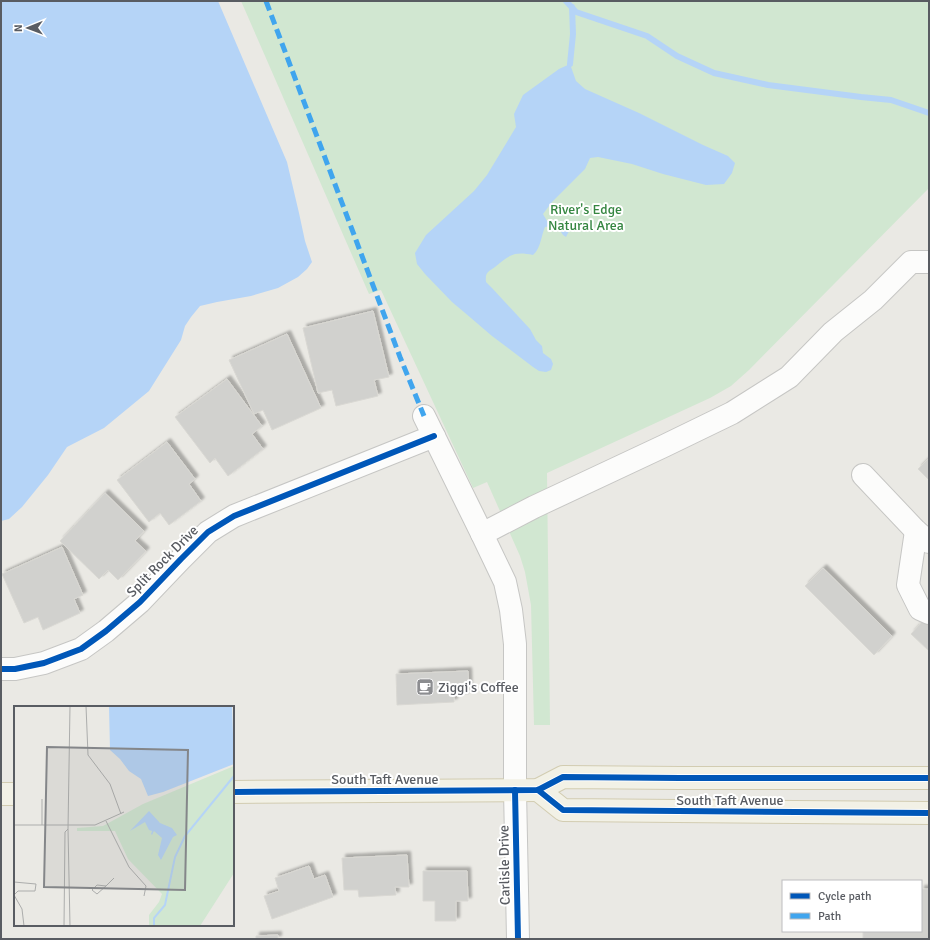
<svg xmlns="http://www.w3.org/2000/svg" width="930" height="940" font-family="Signika,sans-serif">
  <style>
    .green { fill: #d1e7d1 }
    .water { fill: #b5d4f7 }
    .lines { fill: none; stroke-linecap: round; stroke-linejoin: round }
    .stream { stroke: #b5d4f7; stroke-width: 6 }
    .building { fill: #d1d1ce; stroke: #d9d8d3; filter: url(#shadow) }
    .minor-casing { stroke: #c6c6c4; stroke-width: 24 }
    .major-casing { stroke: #d2ccb1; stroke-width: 24 }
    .minor { stroke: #fcfcfb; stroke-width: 22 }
    .major { stroke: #f2f1e6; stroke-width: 22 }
    .quiet { stroke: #40a5ee; stroke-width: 5; stroke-dasharray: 10 5; stroke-linecap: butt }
    .cycleway-casing { stroke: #fff; stroke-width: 8 }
    .cycleway { stroke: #0057b8; stroke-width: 6 }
    .labels { text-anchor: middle; stroke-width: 4; stroke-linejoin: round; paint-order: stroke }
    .park-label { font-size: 14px; fill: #358641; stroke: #fff }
    .street-label { font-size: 14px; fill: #595c62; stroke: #fff }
    .poi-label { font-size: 14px; fill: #595c62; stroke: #fff; text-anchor: start }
    .inset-river { fill: none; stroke: #b5d4f7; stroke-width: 2 }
    .inset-road { fill: none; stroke: #acadac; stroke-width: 1 }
    .view { fill: #848689; fill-opacity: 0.15; stroke: #848689; stroke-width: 2 }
    .inset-edge { fill: none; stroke: #595c62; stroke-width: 2 }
  </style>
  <defs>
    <filter id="shadow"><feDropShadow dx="3.5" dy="-3.5" stdDeviation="1" flood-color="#0004"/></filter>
  </defs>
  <rect width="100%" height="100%" fill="#eae9e4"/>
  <polygon class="green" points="241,1 929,1 929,188 749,370 731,386 710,398 547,473 550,725 534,725 531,605 525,572 520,556 487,482 473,488 381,290 369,294"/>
  <g class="water">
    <polygon points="1,1 218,1 287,162 299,213 305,241 312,262 307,269 298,277 278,288 251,296 217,302 200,306 191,317 185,326 181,340 149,391 104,428 67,447 48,475 22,507 9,519 1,521"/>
    <path d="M570,64L576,81L585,89L639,113L703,145L728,156L735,163L732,173L724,184L706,185L663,174L632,164L598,157L590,158L585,169L552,202L543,214L547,221L559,224L569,231L566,237L563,235L559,229L552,226L545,227C541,236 541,248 533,255C514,251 509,255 495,267C488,272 485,272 486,282L492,288L530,329L536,340L542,346L543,353L551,359L553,364L551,370L546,372L539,371L533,367L492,336L471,318L452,302L425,274L417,264L415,253L426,235L474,191L487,175L516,127L514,114L523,95L559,69Z"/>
  </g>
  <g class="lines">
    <g class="stream">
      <polyline points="566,1 576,12 647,36 677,56 714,73 768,85 861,97 891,100 929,113"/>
      <polyline points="570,64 573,34 572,7"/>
    </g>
  </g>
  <g class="building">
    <polygon points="373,311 389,377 374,380 378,396 336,406 332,390 318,393 303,328"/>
    <polygon points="287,334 321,408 272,430 263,410 254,414 229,360"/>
    <polygon points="227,379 262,426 252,434 263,449 228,476 215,458 210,463 175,417"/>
    <polygon points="167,442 195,479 189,484 201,501 169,525 160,513 149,522 117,480"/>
    <polygon points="929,458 929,480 918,469"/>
    <polygon points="105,493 144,531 135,541 146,551 118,580 108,570 99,579 60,541"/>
    <polygon points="62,547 83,595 74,599 80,613 43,630 38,617 24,623 2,574"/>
    <polygon points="823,568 892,636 874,655 805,586"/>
    <polygon points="929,614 929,651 911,634"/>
    <polygon points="468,671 469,694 454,694 454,702 397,705 396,674"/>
    <polygon points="407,855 409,887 395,887 396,895 359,897 358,890 344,890 342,858"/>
    <polygon points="309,866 314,879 325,875 333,897 272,919 264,896 279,891 275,878"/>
    <polygon points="423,871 467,871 468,901 456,901 456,921 435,921 435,901 423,901"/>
    <polygon points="921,889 929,889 929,939 863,939 863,931 921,931"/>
    <polygon points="278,935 278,939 256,939 256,936"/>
  </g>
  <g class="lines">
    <defs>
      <g id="minor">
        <polyline points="424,416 482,534 505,582 511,610 515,644 515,790 518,939"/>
        <polyline points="863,475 916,531 929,542"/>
        <polyline points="916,531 908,585 920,609 929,613"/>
        <polyline points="482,534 534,507 664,446 732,413 789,377 833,332 873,300 911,262 929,262"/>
        <polyline points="1,669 15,669 44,663 81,649 106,631 140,602 181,559 208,532 234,516 434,436"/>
      </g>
      <g id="major">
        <polyline points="538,790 563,810 929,813"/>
        <polyline points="233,792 538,790 563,777 680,778 929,778"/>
        <polyline points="1,794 15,794"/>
      </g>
    </defs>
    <use href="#minor" class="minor-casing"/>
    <use href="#major" class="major-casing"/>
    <use href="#minor" class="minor"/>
    <use href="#major" class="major"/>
    <polyline class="quiet" points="266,1 400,357 424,416"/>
    <defs>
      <g id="cycleway">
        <polyline points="1,669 15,669 44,663 81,649 106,631 140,602 181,559 208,532 234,516 434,436"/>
        <polyline points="515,790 518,939"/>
        <polyline points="538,790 563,810 929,813"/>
        <polyline points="233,792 538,790 563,777 680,778 929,778"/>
      </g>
    </defs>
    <use href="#cycleway" class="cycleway-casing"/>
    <use href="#cycleway" class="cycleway"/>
  </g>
  <defs>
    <symbol id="cafe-square" viewBox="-11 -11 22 22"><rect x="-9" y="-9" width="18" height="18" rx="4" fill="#8c8d90" stroke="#fff"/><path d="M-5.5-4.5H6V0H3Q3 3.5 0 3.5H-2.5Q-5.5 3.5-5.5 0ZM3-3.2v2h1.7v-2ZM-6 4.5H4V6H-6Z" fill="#fff"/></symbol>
  </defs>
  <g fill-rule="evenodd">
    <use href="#cafe-square" x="415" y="677" width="20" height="20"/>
  </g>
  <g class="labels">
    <g class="park-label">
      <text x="586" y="214">River's Edge<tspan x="586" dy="16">Natural Area</tspan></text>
    </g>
    <g class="street-label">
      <text transform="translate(162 561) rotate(-45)" y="5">Split Rock Drive</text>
      <text x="385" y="784">South Taft Avenue</text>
      <text x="730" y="805">South Taft Avenue</text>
      <text transform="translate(504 865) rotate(-91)" y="5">Carlisle Drive</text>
    </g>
    <g class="poi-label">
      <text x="438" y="692">Ziggi's Coffee</text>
    </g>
  </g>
  <g transform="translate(14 706)">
    <rect width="220" height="220" fill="#eae9e4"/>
    <path d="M220,60V167L186,220H135V209L145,196L148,188L114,153L101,125H63V122L89,120L129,98Z" fill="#d1e7d1"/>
    <path d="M95,0H218L220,58L149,86L134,90L127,73L115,65L106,53L96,44ZM135,105L146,117L158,122L163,129L159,131L147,154L144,149L148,132L140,125L138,129L137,128L138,125L135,124L131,116L116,125Z" fill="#b5d4f7"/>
    <path class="inset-river" d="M140,220V212L151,199L161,151L171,130L220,70"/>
    <path class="inset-road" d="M72,0L74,49L96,78L107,108M92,115L115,161L132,180L130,190M0,119H81L110,106M28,119V93M0,176L22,178L21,185H4L0,189L8,203L10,220M92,180L83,188L78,184L83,179L92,180L100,172M50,220L51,126L54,123M56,220L54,123L56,0"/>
    <path class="view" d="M33,41L174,44L171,184L30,181Z"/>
    <rect width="220" height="220" class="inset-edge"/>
  </g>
  <rect width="930" height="940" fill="none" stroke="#595c62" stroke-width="4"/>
  <rect x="782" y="880" width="140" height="52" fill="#ffffff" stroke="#bdbec0"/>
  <rect x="790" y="893" width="20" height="6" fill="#0057b8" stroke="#bdbec0"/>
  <text x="818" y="900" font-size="12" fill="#595c62">Cycle path</text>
  <rect x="790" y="913" width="20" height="6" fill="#40a5ee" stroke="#bdbec0"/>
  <text x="818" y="920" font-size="12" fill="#595c62">Path</text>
  <g transform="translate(28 28) rotate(269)" stroke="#ffffff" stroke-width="3" paint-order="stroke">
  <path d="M0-3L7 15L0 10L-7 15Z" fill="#595c62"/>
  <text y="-6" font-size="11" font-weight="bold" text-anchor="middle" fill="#595c62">N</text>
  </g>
</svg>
